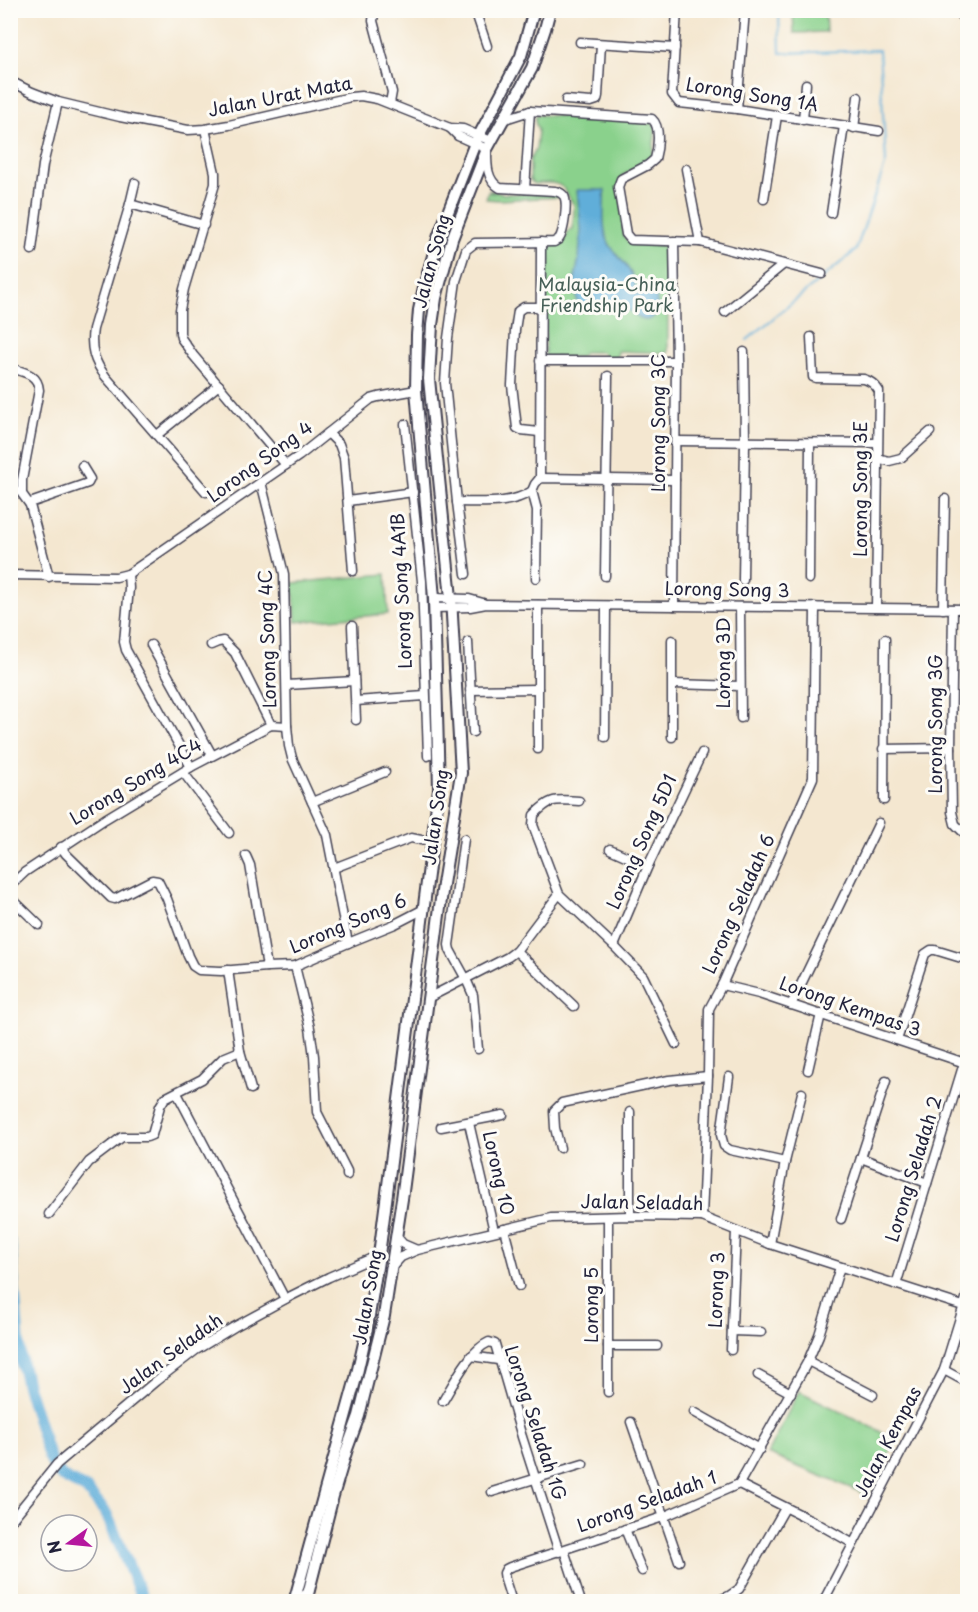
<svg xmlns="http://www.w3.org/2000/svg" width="978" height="1612" font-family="'Playpen Sans',sans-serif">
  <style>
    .green { fill: #8ad18c; stroke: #567a64; stroke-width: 1.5 }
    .water { fill: #60aed9; stroke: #41688a; stroke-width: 1.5 }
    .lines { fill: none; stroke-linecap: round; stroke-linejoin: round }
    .stream { stroke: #60aed9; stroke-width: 2 }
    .river { stroke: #60aed9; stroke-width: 12 }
    .minor-casing { stroke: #424051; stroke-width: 11 }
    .major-casing { stroke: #424051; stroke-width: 14 }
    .highway-casing { stroke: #424051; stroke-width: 15 }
    .minor { stroke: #fff; stroke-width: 8 }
    .major { stroke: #fff; stroke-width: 10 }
    .highway { stroke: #fff; stroke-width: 12 }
    .labels { text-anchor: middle; stroke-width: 6; stroke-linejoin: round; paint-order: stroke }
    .street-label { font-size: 18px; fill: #22223b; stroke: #fdfcf7 }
    .park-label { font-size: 18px; fill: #465f57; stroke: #fdfcf7 }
  </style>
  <rect width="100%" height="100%" fill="#fdfcf7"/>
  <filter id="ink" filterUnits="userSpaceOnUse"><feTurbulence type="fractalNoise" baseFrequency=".0167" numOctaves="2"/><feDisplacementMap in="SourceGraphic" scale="12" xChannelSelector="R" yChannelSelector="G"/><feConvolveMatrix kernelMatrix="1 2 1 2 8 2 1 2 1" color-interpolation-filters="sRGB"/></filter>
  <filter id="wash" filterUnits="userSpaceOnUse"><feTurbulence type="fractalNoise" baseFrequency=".008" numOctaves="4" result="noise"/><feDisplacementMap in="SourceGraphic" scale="24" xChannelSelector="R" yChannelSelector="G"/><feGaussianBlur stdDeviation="1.35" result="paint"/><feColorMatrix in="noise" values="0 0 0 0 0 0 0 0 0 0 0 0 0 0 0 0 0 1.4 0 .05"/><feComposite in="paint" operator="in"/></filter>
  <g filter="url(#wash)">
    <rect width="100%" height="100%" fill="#f4e7d0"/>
    <g class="green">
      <polygon points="793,11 825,11 826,32 794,33"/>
      <path d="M536,115L648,119L656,127L652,160L622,176L623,234C630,251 651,240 666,247L668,256V353L618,351L617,357L606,358L602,352H585L580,357H545V297L549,295L548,290L545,286V252L554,244L564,241L569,230L573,229L574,205C570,200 569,197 566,192C560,180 546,183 534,184L530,180V159L536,149L538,130L535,122Z"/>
      <polygon points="490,190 505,194 559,193 561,197 499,200 486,199 488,192 493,193"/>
      <polygon points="386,574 388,614 296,622 293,583"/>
      <polygon points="799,1391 896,1439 868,1495 767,1454"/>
    </g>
    <path class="water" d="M577,190H605C604,207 601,230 610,245C617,257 630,266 634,280C636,284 635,289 635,293L641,294L652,287C660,299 660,325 641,319C636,317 633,313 629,310H624C614,300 592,305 578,305L574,283L579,258L581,229Z"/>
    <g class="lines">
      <polyline class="stream" points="747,340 856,250 886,162 879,50 780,53 779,10"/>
      <polyline class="river" points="10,1243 20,1356 27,1386 50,1460 61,1476 86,1489 106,1513 144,1602"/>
    </g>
  </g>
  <g filter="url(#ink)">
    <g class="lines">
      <defs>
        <g id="minor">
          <polyline points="378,10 374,13 373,21 392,92 390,103"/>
          <polyline points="475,10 487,46"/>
          <polyline points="677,10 672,94 679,103 737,109 879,131"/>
          <polyline points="958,10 968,27"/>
          <polyline points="580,42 675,48"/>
          <polyline points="10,81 32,92 58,102 120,117 188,130 205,129 229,125 351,97 361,96 377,99 450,128 463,129 491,141"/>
          <polyline points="566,100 591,102 597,100 598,96 601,44"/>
          <polyline points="737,109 745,10"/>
          <path d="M502,120L530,111L652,119C661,127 658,148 655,159L648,165L621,179L618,187L626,234L631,240L700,242L822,274"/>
          <polyline points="803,120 806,84"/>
          <path d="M450,128L458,136L487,149C487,163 486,180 500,188L555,191C559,192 561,192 564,196C568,203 564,232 559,239L554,242L475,243L466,250L456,281L448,338L445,383L457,502C482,502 511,505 532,491L535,484L540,478L675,480"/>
          <polyline points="854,128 858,97"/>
          <polyline points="205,129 215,173 215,184 184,289 180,310 180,333 181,338 193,355 286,465"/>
          <polyline points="686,169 700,242"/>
          <path d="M135,183L130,204L93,329C90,348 94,362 106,377L206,492"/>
          <polyline points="525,189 530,111"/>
          <polyline points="764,199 777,116"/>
          <polyline points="130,204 204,225"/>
          <polyline points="831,213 844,126"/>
          <polyline points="32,250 43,165 58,102"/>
          <polyline points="725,312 784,264"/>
          <path d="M811,337L813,377L816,378L864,379C871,381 875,384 879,391L876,608"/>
          <polyline points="540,361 676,361"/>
          <path d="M10,368C24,372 38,374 39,390L22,480V494L30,505"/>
          <polyline points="405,424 422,581 428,756"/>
          <polyline points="539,432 521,430 517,428 512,385 515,330 518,311 524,307 541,307"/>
          <polyline points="328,433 339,444 344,458 353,571"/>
          <polyline points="157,435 219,385"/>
          <polyline points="676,441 877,443"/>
          <polyline points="877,458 889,461 901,458 930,432"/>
          <polyline points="540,478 541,242"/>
          <polyline points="261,482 284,574 287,726 289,746 292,758 327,835 348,943"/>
          <polyline points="532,491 537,510 536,578"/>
          <polyline points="348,501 413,492"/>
          <polyline points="457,502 466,574"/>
          <polyline points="128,574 129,588 124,642 126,650 191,767"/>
          <polyline points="10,575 116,577 128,574 299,456 371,399 378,397 416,390"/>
          <polyline points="605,576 608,376"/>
          <polyline points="49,577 30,505 33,502 88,483 90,479 82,466"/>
          <polyline points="809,579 810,443"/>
          <polyline points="743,580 745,442 744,352"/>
          <polyline points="434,598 469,599 483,603"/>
          <polyline points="674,606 676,361 674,241"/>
          <polyline points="740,607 741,718"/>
          <polyline points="435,608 470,607 486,604 968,609"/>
          <polyline points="943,609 945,499"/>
          <polyline points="953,609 951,748 952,812 955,824 962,831 968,832"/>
          <polyline points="352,626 356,720"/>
          <polyline points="468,642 473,732"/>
          <polyline points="151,645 212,755"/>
          <polyline points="211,645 218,642 223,641 235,653 271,725"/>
          <polyline points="673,684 740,686"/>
          <polyline points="287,685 354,681"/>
          <polyline points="470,690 538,689"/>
          <polyline points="356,701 425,696"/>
          <polyline points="605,737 606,606"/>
          <polyline points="672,737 672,640"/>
          <polyline points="538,749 538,605"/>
          <polyline points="883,749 951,748"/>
          <polyline points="183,772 229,833"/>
          <polyline points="884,800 885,639"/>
          <path d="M579,801C556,800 551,797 534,815L533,825L559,894L614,946L643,976L676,1044"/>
          <polyline points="312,802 385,772"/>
          <polyline points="464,839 449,945 450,950 466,979 473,995 478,1049"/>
          <polyline points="61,847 66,854 111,898 115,899 152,880 158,881 167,899 188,956 193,966 199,970 221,971 267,967 295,966 348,943 395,924 424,909"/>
          <polyline points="610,849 648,866"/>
          <polyline points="246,856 250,865 267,967"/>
          <polyline points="334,868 411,838 421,840"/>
          <polyline points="10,886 25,872 105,819 191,767 271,725 287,726"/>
          <polyline points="10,897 39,925"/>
          <polyline points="614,946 648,866 702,753"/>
          <polyline points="516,951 574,1006"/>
          <polyline points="295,966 310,1028 314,1056 317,1112 347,1171 347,1175"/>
          <polyline points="228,970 240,1051 251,1089"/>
          <polyline points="722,985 759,994 968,1064"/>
          <polyline points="428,998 508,957 516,951 559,894"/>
          <polyline points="791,1005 879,823"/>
          <polyline points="897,1040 925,954 931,950 935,950 968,960"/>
          <polyline points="808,1070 821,1014"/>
          <polyline points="729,1077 721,1135 724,1146 730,1150 785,1162"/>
          <polyline points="177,1093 285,1299"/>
          <polyline points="469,1123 494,1231"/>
          <polyline points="441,1127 503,1115"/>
          <polyline points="560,1148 555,1128 554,1111 562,1103 669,1080 708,1076"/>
          <polyline points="861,1158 927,1183"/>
          <polyline points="49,1214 89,1162 122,1137 147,1137 152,1135 160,1106 165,1098 202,1079 223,1058 240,1051"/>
          <polyline points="630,1216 630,1112"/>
          <polyline points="608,1217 608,1392"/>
          <polyline points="702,1217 708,1076 709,1009 722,985 813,778 815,607"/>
          <polyline points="841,1219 886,1081"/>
          <polyline points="504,1229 519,1286"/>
          <polyline points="396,1236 403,1244 417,1250"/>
          <polyline points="770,1244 785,1162 802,1093"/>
          <polyline points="391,1268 401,1257 417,1250 551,1218 630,1216 702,1217 770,1244 963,1306"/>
          <polyline points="896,1285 964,1063"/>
          <polyline points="732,1331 761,1332"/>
          <polyline points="608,1346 657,1346"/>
          <polyline points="731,1350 736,1231"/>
          <polyline points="471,1356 498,1360"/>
          <polyline points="808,1361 873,1395"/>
          <polyline points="944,1370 968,1383"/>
          <polyline points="758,1375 791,1393"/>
          <path d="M443,1401C454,1383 469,1351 489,1342L495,1344L522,1437L559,1552"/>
          <polyline points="694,1412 760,1449"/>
          <polyline points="631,1422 679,1561"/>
          <polyline points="739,1484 813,1521 852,1543"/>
          <polyline points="492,1492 583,1464"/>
          <polyline points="10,1522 57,1464 156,1381 196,1350 234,1327 291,1296 329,1277 379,1255"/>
          <polyline points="625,1529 642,1571"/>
          <polyline points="564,1550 581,1602"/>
          <polyline points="512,1602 505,1580 504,1573 506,1569 510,1567 663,1517 739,1484 808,1361 819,1335 840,1267"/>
          <polyline points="714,1602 729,1596 739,1589 785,1508"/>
          <polyline points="823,1602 944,1370 968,1292"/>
        </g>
        <g id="major">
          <polyline points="294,1602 356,1378 366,1334 379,1255 439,789 434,598 416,390 417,335 419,310 424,287 439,235 475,143 521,56 534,10"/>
          <polyline points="306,1602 333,1496 347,1449 359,1416 384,1316 402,1199 443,884 461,773 451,598 429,379 432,325 436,298 452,239 487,149 532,68 545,29 550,10"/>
        </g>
        <polyline id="highway" points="306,1596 308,1602"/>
      </defs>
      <use href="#minor" class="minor-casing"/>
      <use href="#major" class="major-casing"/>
      <use href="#highway" class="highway-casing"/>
      <use href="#minor" class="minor"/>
      <use href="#major" class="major"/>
      <use href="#highway" class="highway"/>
    </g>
  </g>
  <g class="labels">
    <g class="street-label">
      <text transform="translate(752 95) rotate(9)" y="6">Lorong Song 1A</text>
      <text transform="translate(280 97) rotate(-11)" y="6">Jalan Urat Mata</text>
      <text transform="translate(432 261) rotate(-75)" y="6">Jalan Song</text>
      <text transform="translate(659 423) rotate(-90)" y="6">Lorong Song 3C</text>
      <text transform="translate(260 462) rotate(-36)" y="6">Lorong Song 4</text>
      <text transform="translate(861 489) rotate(-90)" y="6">Lorong Song 3E</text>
      <text transform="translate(727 590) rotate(1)" y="6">Lorong Song 3</text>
      <text transform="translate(402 591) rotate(-93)" y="6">Lorong Song 4A1B</text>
      <text transform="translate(268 639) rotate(-92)" y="6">Lorong Song 4C</text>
      <text transform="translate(724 663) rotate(-90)" y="6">Lorong 3D</text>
      <text transform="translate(936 724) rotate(-90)" y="6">Lorong Song 3G</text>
      <text transform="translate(136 782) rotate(-31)" y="6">Lorong Song 4C4</text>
      <text transform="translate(436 817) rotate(-82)" y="6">Jalan Song</text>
      <text transform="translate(642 842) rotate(-66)" y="6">Lorong Song 5D1</text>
      <text transform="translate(739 904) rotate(-66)" y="6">Lorong Seladah 6</text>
      <text transform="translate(348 924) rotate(-23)" y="6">Lorong Song 6</text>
      <text transform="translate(850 1007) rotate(19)" y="6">Lorong Kempas 3</text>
      <text transform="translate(914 1169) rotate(-73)" y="6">Lorong Seladah 2</text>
      <text transform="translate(498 1173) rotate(77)" y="6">Lorong 10</text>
      <text transform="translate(642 1203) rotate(1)" y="6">Jalan Seladah</text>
      <text transform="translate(717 1290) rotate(-88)" y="6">Lorong 3</text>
      <text transform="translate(368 1297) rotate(-80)" y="6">Jalan Song</text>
      <text transform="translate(592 1305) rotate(-90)" y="6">Lorong 5</text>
      <text transform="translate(171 1354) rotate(-36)" y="6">Jalan Seladah</text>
      <text transform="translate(535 1423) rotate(72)" y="6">Lorong Seladah 1G</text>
      <text transform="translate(888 1442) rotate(-62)" y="6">Jalan Kempas</text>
      <text transform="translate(647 1502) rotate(-20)" y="6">Lorong Seladah 1</text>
    </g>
    <g class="park-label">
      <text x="607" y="291">Malaysia-China<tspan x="607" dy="21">Friendship Park</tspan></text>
    </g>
  </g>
  <rect width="978" height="1612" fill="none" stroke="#fdfcf7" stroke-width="36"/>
  <g transform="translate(69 1543) rotate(255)"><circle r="28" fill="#fdfcf7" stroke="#a5a5ac" stroke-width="1.5"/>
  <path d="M0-4.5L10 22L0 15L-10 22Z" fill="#b5179e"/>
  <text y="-9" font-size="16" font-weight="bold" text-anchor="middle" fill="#22223b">N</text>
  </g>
</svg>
